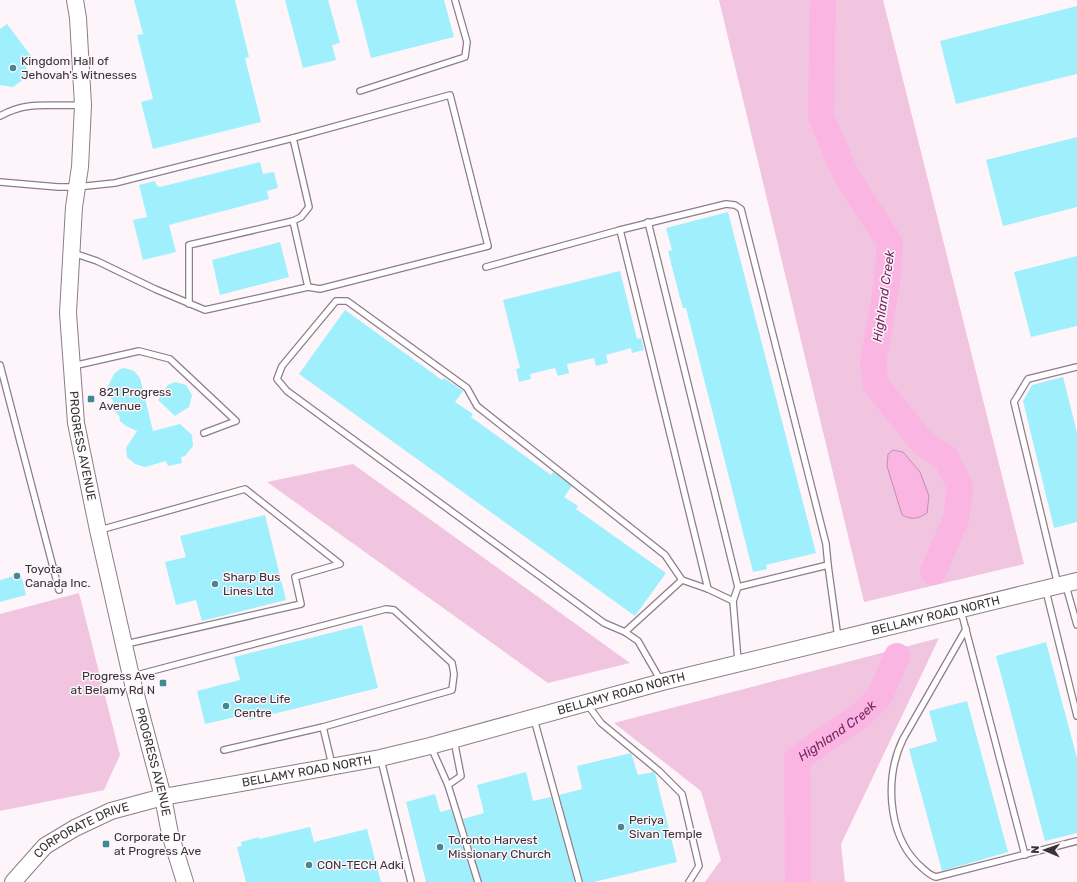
<svg xmlns="http://www.w3.org/2000/svg" width="1077" height="882" font-family="Rubik,sans-serif">
  <style>
    .green { fill: #f1c4e0 }
    .water { fill: #fbb5e2; stroke: #c18eaf }
    .lines { fill: none; stroke-linecap: round; stroke-linejoin: round }
    .river { stroke: #fbb5e2; stroke-width: 26 }
    .building { fill: #a0effc }
    .lane-casing { stroke: #8e7d88; stroke-width: 8 }
    .secondary-casing { stroke: #8e7d88; stroke-width: 18 }
    .lane { stroke: #fff; stroke-width: 5.5 }
    .secondary { stroke: #fff; stroke-width: 16 }
    .poi-dot { fill: #438994; stroke: #fdf5fa; stroke-width: 1.5 }
    .labels { text-anchor: middle; stroke-width: 3; stroke-linejoin: round; paint-order: stroke }
    .poi-label { font-size: 12px; fill: #393237; stroke: #fdf5fa; text-anchor: start }
    .street-label { font-size: 12px; fill: #393237; stroke: #fdf5fa }
    .water-label { font-size: 13px; font-style: italic; fill: #74255e; stroke: #fdf5fa }
  </style>
  <rect width="100%" height="100%" fill="#fdf5fa"/>
  <g class="green">
    <polygon points="719,0 883,0 1024,564 864,602"/>
    <polygon points="353,464 630,663 548,683 267,482"/>
    <polygon points="79,593 120,755 104,790 0,811 0,614"/>
    <polygon points="939,638 841,844 845,882 705,882 721,860 701,791 614,723"/>
  </g>
  <path class="water" d="M893,450L903,452L920,472L929,496L927,513C918,519 912,520 902,515L887,466L888,454Z"/>
  <g class="lines">
    <g class="river">
      <polyline points="823,0 821,117 847,177 890,243 887,283 873,363 876,385 923,443 946,458 960,487 956,519 933,572"/>
      <path id="s1" d="M798,882L797,759L860,716L880,696L897,656"/>
    </g>
  </g>
  <g class="building">
    <polygon points="134,0 235,0 249,57 245,58 261,122 153,149 141,102 153,99 137,35 143,34"/>
    <polygon points="285,0 328,0 340,43 332,45 336,60 303,68"/>
    <polygon points="356,0 444,0 454,37 371,58"/>
    <polygon points="1077,6 1077,74 956,104 940,41"/>
    <polygon points="7,24 31,56 22,62 31,74 13,87 0,85 0,29"/>
    <polygon points="1077,137 1077,207 1003,226 986,160"/>
    <polygon points="260,162 263,174 274,172 278,188 267,191 269,199 169,225 176,252 143,260 133,220 147,217 139,185 155,181 157,186 160,187"/>
    <polygon points="728,212 816,553 766,565 767,569 753,572 686,308 683,308 680,298 668,251 672,250 666,228"/>
    <polygon points="280,242 289,277 220,295 212,260"/>
    <polygon points="1077,256 1077,326 1031,337 1014,272"/>
    <polygon points="620,271 637,339 641,338 644,350 632,353 631,348 606,355 608,363 596,366 594,358 567,364 569,373 558,376 555,368 530,374 531,379 519,382 516,369 520,368 503,300"/>
    <polygon points="345,310 442,380 444,378 463,391 455,402 473,414 471,417 551,475 553,472 572,486 564,497 578,506 576,509 666,573 635,616 299,374"/>
    <polygon points="125,368 134,371 140,378 153,431 180,424 192,435 193,446 185,456 181,457 182,463 168,466 166,461 145,467 135,464 127,457 126,448 137,431 126,426 120,421 119,415 113,410 113,400 108,396 106,390 114,374 120,369"/>
    <polygon points="1063,377 1077,433 1077,522 1054,528 1023,401 1032,385"/>
    <polygon points="175,382 186,385 192,395 189,407 175,416 158,400 168,385"/>
    <polygon points="265,515 286,600 202,621 196,600 176,605 165,562 186,557 180,536"/>
    <polygon points="21,574 26,595 0,602 0,580"/>
    <polygon points="362,625 378,688 249,720 248,714 205,724 197,691 240,680 234,657"/>
    <polygon points="1046,642 1077,758 1077,833 1045,841 996,656"/>
    <polygon points="967,701 1008,852 942,871 909,749 937,741 929,711"/>
    <polygon points="631,753 638,775 653,772 655,773 677,862 594,882 583,882 559,795 582,789 577,766"/>
    <polygon points="526,772 533,801 551,797 575,882 482,882 463,819 484,813 477,785"/>
    <polygon points="435,794 440,812 451,809 474,882 426,882 406,802"/>
    <polygon points="310,827 314,842 367,829 381,882 246,882 237,847 242,846 241,842 259,837 259,839"/>
  </g>
  <g class="lines">
    <defs>
      <g id="lane">
        <polyline points="360,91 465,57 467,42 455,0"/>
        <path d="M0,116C29,100 49,107 81,105"/>
        <polyline points="0,182 58,187 77,187 115,183 293,138 450,95 488,246 320,289 308,287"/>
        <polyline points="293,221 301,217 309,207 293,138"/>
        <polyline points="648,222 738,587"/>
        <polyline points="620,230 708,589"/>
        <polyline points="73,253 97,261 155,289 205,310 308,287 293,221 189,245 189,304"/>
        <polyline points="486,267 620,230 726,204 735,205 741,209 826,544 828,565"/>
        <polyline points="0,365 59,590"/>
        <polyline points="73,366 139,351 170,359 236,421 204,433"/>
        <polyline points="100,530 245,489 340,564 295,577 301,604 126,644"/>
        <polyline points="1058,585 1014,402 1028,379 1077,367"/>
        <polyline points="1066,586 1077,625"/>
        <polyline points="1046,591 1077,716"/>
        <polyline points="961,611 1025,855"/>
        <path d="M966,629L903,739C885,776 887,832 917,863C923,868 928,875 936,877L1077,841"/>
        <polyline points="625,632 682,580"/>
        <polyline points="738,661 733,601 738,587 828,565 838,638"/>
        <polyline points="133,676 386,609 394,610 452,663 454,674 452,690 323,727"/>
        <polyline points="661,681 638,641 625,632 604,623 287,391 277,379 282,366 336,301 347,301 467,388 477,406 665,555 682,580 708,589 733,601"/>
        <polyline points="587,704 601,723 659,771 682,794 699,866 689,882"/>
        <polyline points="534,719 579,882"/>
        <polyline points="431,747 448,785 478,882"/>
        <polyline points="224,750 323,727 332,765"/>
        <polyline points="381,760 411,882"/>
        <polyline points="448,785 461,776 454,740"/>
      </g>
      <g id="secondary">
        <path id="s2" d="M75,0L78,18L83,105L80,167L74,207L68,313L76,423L98,530L131,676L163,797L170,834L185,882"/>
        <path id="s3" d="M13,882L45,846L75,828L111,811L163,797L380,758L430,746L662,682L1077,581"/>
      </g>
    </defs>
    <use href="#lane" class="lane-casing"/>
    <use href="#secondary" class="secondary-casing"/>
    <use href="#lane" class="lane"/>
    <use href="#secondary" class="secondary"/>
  </g>
  <g class="poi-dot">
    <circle cx="13" cy="68" r="4"/>
    <rect x="87" y="395" width="8" height="8" rx="2"/>
    <circle cx="17" cy="576" r="4"/>
    <circle cx="215" cy="584" r="4"/>
    <rect x="159" y="679" width="8" height="8" rx="2"/>
    <circle cx="226" cy="706" r="4"/>
    <circle cx="621" cy="827" r="4"/>
    <rect x="102" y="840" width="8" height="8" rx="2"/>
    <circle cx="440" cy="847" r="4"/>
    <circle cx="309" cy="865" r="4"/>
  </g>
  <g class="labels">
    <g class="poi-label">
      <text x="21" y="65">Kingdom Hall of<tspan x="21" dy="14">Jehovah's Witnesses</tspan></text>
      <text x="99" y="396">821 Progress<tspan x="99" dy="14">Avenue</tspan></text>
      <text x="25" y="573">Toyota<tspan x="25" dy="14">Canada Inc.</tspan></text>
      <text x="223" y="581">Sharp Bus<tspan x="223" dy="14">Lines Ltd</tspan></text>
      <text x="155" y="680" text-anchor="end">Progress Ave<tspan x="155" dy="14">at Belamy Rd N</tspan></text>
      <text x="234" y="703">Grace Life<tspan x="234" dy="14">Centre</tspan></text>
      <text x="629" y="824">Periya<tspan x="629" dy="14">Sivan Temple</tspan></text>
      <text x="114" y="841">Corporate Dr<tspan x="114" dy="14">at Progress Ave</tspan></text>
      <text x="448" y="844">Toronto Harvest<tspan x="448" dy="14">Missionary Church</tspan></text>
      <text x="317" y="869">CON-TECH Adki</text>
    </g>
    <g class="street-label">
      <text dy="4" stroke="none"><textPath href="#s2" startOffset="448">PROGRESS AVENUE</textPath></text>
      <text dy="4" stroke="none"><textPath href="#s3" startOffset="971">BELLAMY ROAD NORTH</textPath></text>
      <text dy="4" stroke="none"><textPath href="#s3" startOffset="647">BELLAMY ROAD NORTH</textPath></text>
      <text dy="4" stroke="none"><textPath href="#s2" startOffset="772">PROGRESS AVENUE</textPath></text>
      <text dy="4" stroke="none"><textPath href="#s3" startOffset="323">BELLAMY ROAD NORTH</textPath></text>
      <text dy="4" stroke="none"><textPath href="#s3" startOffset="88">CORPORATE DRIVE</textPath></text>
    </g>
    <g class="water-label">
      <text transform="translate(883 296) rotate(-82)" y="5">Highland Creek</text>
      <text dy="5" stroke="none"><textPath href="#s1" startOffset="172">Highland Creek</textPath></text>
    </g>
  </g>
  <g transform="translate(1045 850) rotate(272)" stroke="#fdf5fa" stroke-width="3" paint-order="stroke">
  <path d="M0-3L7 15L0 10L-7 15Z" fill="#393237"/>
  <text y="-6" font-size="11" font-weight="bold" text-anchor="middle" fill="#393237">N</text>
  </g>
</svg>
